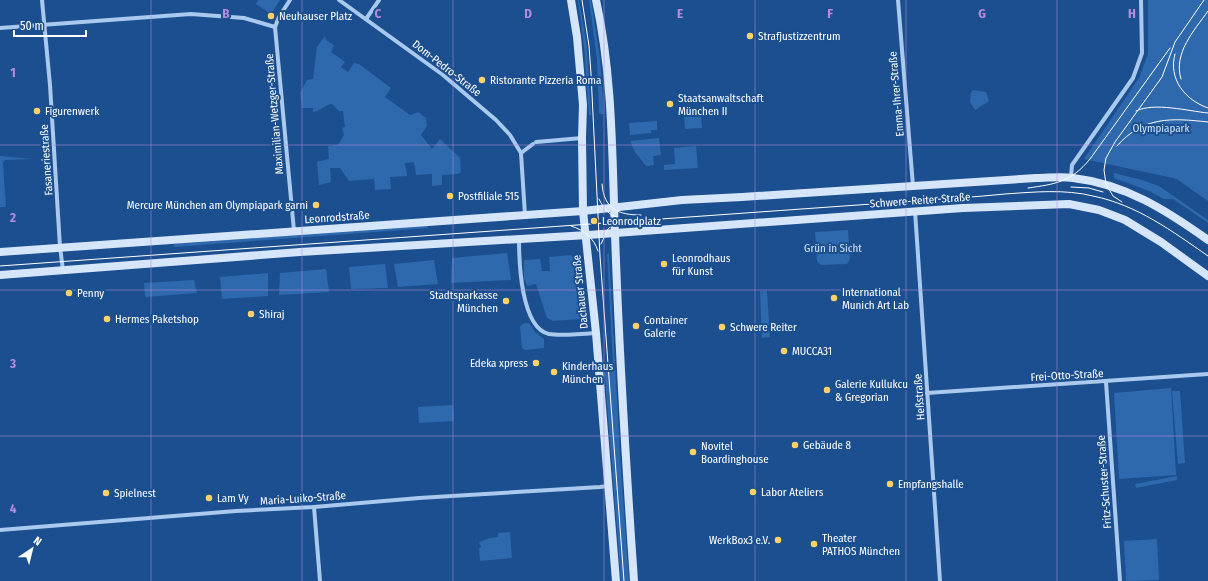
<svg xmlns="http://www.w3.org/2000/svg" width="1208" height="581" font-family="'Fira Sans Condensed',sans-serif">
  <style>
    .green { fill: #2e69ad }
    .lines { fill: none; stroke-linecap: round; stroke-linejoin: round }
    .street { stroke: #a9c9ee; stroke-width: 4 }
    .secondary { stroke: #d6e6fa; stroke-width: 8 }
    .tram { stroke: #fff; stroke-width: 1 }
    .grid { fill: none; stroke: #b68bdc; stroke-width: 1; stroke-opacity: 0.55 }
    .poi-dot { fill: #ffd166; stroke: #1b4f8f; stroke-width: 1.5 }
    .labels { text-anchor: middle; stroke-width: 4; stroke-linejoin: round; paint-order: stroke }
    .poi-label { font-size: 11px; fill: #fff; stroke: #1b4f8f; text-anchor: start }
    .street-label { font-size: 11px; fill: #fff; stroke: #1b4f8f }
    .park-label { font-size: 11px; fill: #cfe3fa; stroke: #1b4f8f }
    .grid-label { font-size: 13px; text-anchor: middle; font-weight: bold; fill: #b68bdc; stroke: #1b4f8f; stroke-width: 4; stroke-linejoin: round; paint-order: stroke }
  </style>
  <rect width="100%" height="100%" fill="#1b4f8f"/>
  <g class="green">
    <polygon points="258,0 280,0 271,14 256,4"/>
    <polygon points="578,0 579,0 587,47 591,115 589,115 584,47"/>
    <polygon points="589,0 591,0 600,59 604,114 599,114 597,59"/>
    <polygon points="1148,0 1208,0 1208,201 1178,180 1173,178 1084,159 1139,78 1148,54"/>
    <path d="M325,36L326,40L334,45L331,52L345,62L341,67L348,72L354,63L359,64L391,88L385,97L410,115L418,112L426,118L427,126L421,135L432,149L440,139L460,158L461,172L458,174L442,175V185L432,186V174L416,175L414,162L405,163L407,176L390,177L391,189L375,190L374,179L349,181L340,168H330L331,182L319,185L317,162L329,159L328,146L338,145L344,135L342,128L345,127L343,111H339L332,104C324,105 321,111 313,112V108H302L300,93L307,80L313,79L317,47Z"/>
    <polygon points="973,90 986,92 989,101 975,110 970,102 971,92"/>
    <polygon points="701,115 702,128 685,129 684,116"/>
    <polygon points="657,121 657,130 651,130 651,133 630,135 629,123"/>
    <polygon points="659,138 661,155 653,156 654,165 646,166 635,152 630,141"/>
    <polygon points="696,146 698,168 664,170 664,165 675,164 674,148"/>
    <polygon points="0,156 33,159 5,160 3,163 6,207 0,207"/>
    <polygon points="1114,173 1142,180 1159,186 1208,220 1208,223 1173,199 1164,199 1149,191 1114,178"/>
    <polygon points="427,225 428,228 174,247 174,244"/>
    <polygon points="848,230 850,259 847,264 821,265 817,261 815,232"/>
    <polygon points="507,253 511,280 451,283 452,258"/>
    <polygon points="609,253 620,455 629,581 621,581 604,366 613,364 607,254"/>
    <polygon points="571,255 576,260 577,264 583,327 580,327 579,319 553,321 547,318 536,284 527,286 524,278 524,260 540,259 542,271 550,271 549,257"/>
    <polygon points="434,260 438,284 398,287 394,264"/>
    <polygon points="385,264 388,288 351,289 349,267"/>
    <polygon points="326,269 329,292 279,295 280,273"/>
    <polygon points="268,273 268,296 222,299 220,277"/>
    <polygon points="194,280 197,293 145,297 144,283"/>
    <polygon points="760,291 767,291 770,337 762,338"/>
    <polygon points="525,323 529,323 535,332 544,339 544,348 525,350 522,348 520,326"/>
    <polygon points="1171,388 1176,475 1119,479 1114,393"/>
    <polygon points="1172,391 1180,391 1185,463 1178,464"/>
    <polygon points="453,405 454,421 419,423 418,407"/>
    <polygon points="1177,476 1177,480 1136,488 1135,484"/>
    <polygon points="510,532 512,558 480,561 479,548 481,547 479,542 490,538 498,537 498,533"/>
    <polygon points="1157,539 1159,580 1126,581 1124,541"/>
  </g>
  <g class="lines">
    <g class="street">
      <polyline points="42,0 50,85 60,247 63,270"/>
      <polyline points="290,0 279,17 275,27 294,231"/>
      <polyline points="339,0 443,75 496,120 510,135 521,153 525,215"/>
      <polyline points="898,0 913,186"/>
      <polyline points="366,19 379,0"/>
      <polyline points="0,28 191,14 244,18 275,27"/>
      <polyline points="536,142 582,138"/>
      <polyline points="521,153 533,144"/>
      <polyline points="1071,177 1072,165 1133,78 1142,53 1141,0"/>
      <polyline points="915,211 940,581"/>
      <path d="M519,239C519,262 521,328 549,334C560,336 584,334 596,333"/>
      <polyline points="1106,382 1120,581"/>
      <polyline points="927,393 1208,374"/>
      <polyline points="314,507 320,581"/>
      <polyline points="0,530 236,511 314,507 419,498 600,487 608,486"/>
    </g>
    <g class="secondary">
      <polyline points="571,0 577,37 583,105 582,138 583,211 596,333 616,581"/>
      <path d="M596,0C613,77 612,156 615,234C619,350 626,466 634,581"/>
      <path d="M0,252L583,211L682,200L742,197L1036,178C1048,178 1061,176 1073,178C1125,184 1166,210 1208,240"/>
      <polyline points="0,275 300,252 588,235 963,208 1069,204 1099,210 1125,220 1161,242 1208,276"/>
    </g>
    <g class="tram">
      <polyline points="582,0 589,46 591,74 600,256 624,581"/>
      <path d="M1175,54C1168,79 1185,100 1208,108"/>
      <path d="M1181,79C1173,53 1194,31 1208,11"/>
      <path d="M1136,111C1154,102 1188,111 1208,113"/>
      <path d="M1117,146C1143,116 1172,118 1208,122"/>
      <path d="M602,184C604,209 618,215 641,215"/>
      <polyline points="1071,187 1089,188 1103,192"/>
      <path d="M1028,188C1056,184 1071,182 1090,159L1170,48"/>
      <path d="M599,199C604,210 610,216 622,219"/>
      <polyline points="1122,202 1113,196 1106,184 1104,170 1106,158 1115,142 1162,77 1175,42 1204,0"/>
      <path d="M571,226C584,230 594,238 598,251"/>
      <polyline points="601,244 608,229 618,220"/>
      <path d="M0,266L914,201C944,199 975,197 1005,194C1034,192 1065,189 1093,196C1137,205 1172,231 1208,256"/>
    </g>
  </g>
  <path class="grid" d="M151,0V581M302,0V581M453,0V581M604,0V581M755,0V581M906,0V581M1057,0V581M0,145H1208M0,290H1208M0,436H1208"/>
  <g class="poi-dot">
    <circle cx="271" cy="16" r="4"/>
    <circle cx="750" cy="36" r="4"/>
    <circle cx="482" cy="80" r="4"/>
    <circle cx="670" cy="104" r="4"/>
    <circle cx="37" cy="111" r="4"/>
    <circle cx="450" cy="196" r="4"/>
    <circle cx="316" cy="205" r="4"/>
    <circle cx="594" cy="221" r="4"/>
    <circle cx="664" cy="264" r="4"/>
    <circle cx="69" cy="293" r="4"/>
    <circle cx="834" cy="298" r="4"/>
    <circle cx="506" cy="301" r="4"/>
    <circle cx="251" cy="314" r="4"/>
    <circle cx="107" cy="319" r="4"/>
    <circle cx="636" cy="326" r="4"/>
    <circle cx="722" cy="327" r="4"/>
    <circle cx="784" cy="351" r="4"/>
    <circle cx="536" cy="363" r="4"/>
    <circle cx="554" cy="372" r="4"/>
    <circle cx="827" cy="390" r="4"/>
    <circle cx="795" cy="445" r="4"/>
    <circle cx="693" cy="452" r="4"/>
    <circle cx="890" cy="484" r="4"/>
    <circle cx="753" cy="492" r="4"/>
    <circle cx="106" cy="493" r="4"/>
    <circle cx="209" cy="498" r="4"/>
    <circle cx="778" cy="540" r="4"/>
    <circle cx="814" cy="544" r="4"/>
  </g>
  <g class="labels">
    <g class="poi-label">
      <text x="279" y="20">Neuhauser Platz</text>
      <text x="758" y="40">Strafjustizzentrum</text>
      <text x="490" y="84">Ristorante Pizzeria Roma</text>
      <text x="678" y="102">Staatsanwaltschaft<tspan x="678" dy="13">München II</tspan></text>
      <text x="45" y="115">Figurenwerk</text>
      <text x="458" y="200">Postfiliale 515</text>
      <text x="308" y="209" text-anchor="end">Mercure München am Olympiapark garni</text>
      <text x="602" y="225">Leonrodplatz</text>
      <text x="672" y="262">Leonrodhaus<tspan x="672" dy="13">für Kunst</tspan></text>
      <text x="842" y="296">International<tspan x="842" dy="13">Munich Art Lab</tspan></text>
      <text x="77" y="297">Penny</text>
      <text x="498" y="299" text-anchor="end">Stadtsparkasse<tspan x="498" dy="13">München</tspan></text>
      <text x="259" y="318">Shiraj</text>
      <text x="115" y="323">Hermes Paketshop</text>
      <text x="644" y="324">Container<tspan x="644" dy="13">Galerie</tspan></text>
      <text x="730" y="331">Schwere Reiter</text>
      <text x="792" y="355">MUCCA31</text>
      <text x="528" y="367" text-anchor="end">Edeka xpress</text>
      <text x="562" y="370">Kinderhaus<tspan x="562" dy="13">München</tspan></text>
      <text x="835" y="388">Galerie Kullukcu<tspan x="835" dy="13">&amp; Gregorian</tspan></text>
      <text x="803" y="449">Gebäude 8</text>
      <text x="701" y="450">Novitel<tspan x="701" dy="13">Boardinghouse</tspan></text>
      <text x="898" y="488">Empfangshalle</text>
      <text x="761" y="496">Labor Ateliers</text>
      <text x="114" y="497">Spielnest</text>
      <text x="217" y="502">Lam Vy</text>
      <text x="822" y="542">Theater<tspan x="822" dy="13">PATHOS München</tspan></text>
      <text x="770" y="544" text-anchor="end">WerkBox3 e.V.</text>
    </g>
    <g class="street-label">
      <text transform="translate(447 68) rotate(38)" y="4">Dom-Pedro-Straße</text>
      <text transform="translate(896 94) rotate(-95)" y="4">Emma-Ihrer-Straße</text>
      <text transform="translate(274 114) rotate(-95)" y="4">Maximilian-Wetzger-Straße</text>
      <text transform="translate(46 160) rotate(-94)" y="4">Fasaneriestraße</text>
      <text transform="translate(920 200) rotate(-4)" y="4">Schwere-Reiter-Straße</text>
      <text transform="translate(337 217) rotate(-4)" y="4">Leonrodstraße</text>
      <text transform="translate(580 292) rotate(-96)" y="4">Dachauer Straße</text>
      <text transform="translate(1067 375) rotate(-3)" y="4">Frei-Otto-Straße</text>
      <text transform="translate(919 397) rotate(-94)" y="4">Heßstraße</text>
      <text transform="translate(1104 482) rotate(-94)" y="4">Fritz-Schuster-Straße</text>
      <text transform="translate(303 498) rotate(-4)" y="4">Maria-Luiko-Straße</text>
    </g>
    <g class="park-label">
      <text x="1161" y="132">Olympiapark</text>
      <text x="833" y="252">Grün in Sicht</text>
    </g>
  </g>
  <g class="grid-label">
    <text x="226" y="18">B</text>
    <text x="378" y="18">C</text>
    <text x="528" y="18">D</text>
    <text x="680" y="18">E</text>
    <text x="830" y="18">F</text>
    <text x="982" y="18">G</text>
    <text x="1132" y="18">H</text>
    <text x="13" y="77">1</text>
    <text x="13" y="222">2</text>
    <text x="13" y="368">3</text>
    <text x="13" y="513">4</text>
  </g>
  <g transform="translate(32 549) rotate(35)" stroke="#1b4f8f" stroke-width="3" paint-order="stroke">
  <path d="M0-3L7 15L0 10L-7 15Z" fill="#ffffff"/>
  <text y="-6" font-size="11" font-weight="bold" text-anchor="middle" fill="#ffffff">N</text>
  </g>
  <path d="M14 30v6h72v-6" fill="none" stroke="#ffffff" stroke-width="2"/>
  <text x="20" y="30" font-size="12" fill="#ffffff" stroke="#1b4f8f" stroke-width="3" paint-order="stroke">50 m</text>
</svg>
